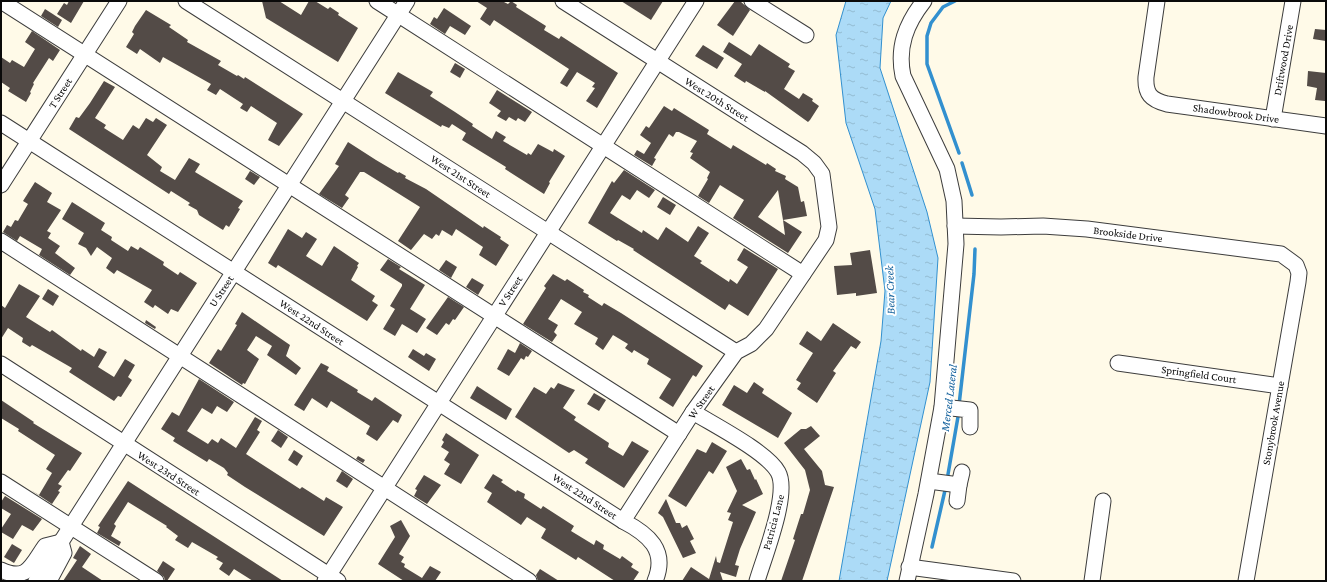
<svg xmlns="http://www.w3.org/2000/svg" width="1327" height="582" font-family="'Crimson Pro',serif">
  <style>
    .water { fill: url(#water-ripples); stroke: #3290cf }
    .lines { fill: none; stroke-linecap: round; stroke-linejoin: round }
    .stream { stroke: #3290cf; stroke-width: 3.5 }
    .building { fill: #534b47 }
    .minor-casing { stroke: #3d3d3d; stroke-width: 17 }
    .minor { stroke: #fff; stroke-width: 15 }
    .labels { text-anchor: middle; stroke-width: 4; stroke-linejoin: round; paint-order: stroke }
    .street-label { font-size: 11px; fill: #0a0a0a; stroke: #fff }
    .water-label { font-size: 12px; font-style: italic; fill: #13619c; stroke: #fff }
  </style>
  <defs>
    <pattern id="water-ripples" width="26" height="14" patternUnits="userSpaceOnUse"><rect width="26" height="14" fill="#acdbf7"/><path d="M2 4q2-2 4 0t4 0M15 11q2-2 4 0t4 0" fill="none" stroke="#93bbd2"/></pattern>
  </defs>
  <rect width="100%" height="100%" fill="#fffae8"/>
  <polygon class="water" points="846,1 891,1 883,18 880,68 927,212 938,258 930,382 887,581 839,581 881,341 885,291 875,209 846,123 836,35"/>
  <g class="lines">
    <g class="stream">
      <polyline points="955,1 943,7 931,23 927,36 927,64 959,153"/>
      <polyline points="962,163 972,195"/>
      <polyline points="959,405 974,274 975,249"/>
      <polyline points="947,480 959,411"/>
      <polyline points="932,547 946,486"/>
    </g>
  </g>
  <g class="building">
    <polygon points="69,1 84,1 71,23 57,14 64,3 67,5"/>
    <polygon points="262,1 279,1 301,15 309,1 315,1 328,9 330,7 339,13 338,15 358,28 338,62 266,18"/>
    <polygon points="476,1 502,1 508,4 511,1 517,5 516,7 546,26 544,30 559,39 561,36 618,73 597,108 586,101 595,88 592,87 595,83 577,72 567,87 560,83 569,69 494,20 490,26 480,19 487,8"/>
    <polygon points="621,1 663,1 651,20"/>
    <polygon points="735,1 740,1 750,10 733,36 717,25"/>
    <polygon points="444,8 471,26 465,35 450,26 445,34 430,24 434,17 437,19"/>
    <polygon points="45,9 62,20 58,27 41,16"/>
    <polygon points="146,10 171,25 169,27 188,40 187,42 221,61 218,65 237,76 238,75 244,79 245,77 303,114 279,146 268,140 277,123 251,106 247,112 240,108 243,104 220,89 216,95 207,90 211,84 163,57 160,63 140,49 137,54 126,47 134,34 132,32 135,26"/>
    <polygon points="1315,29 1326,30 1326,41 1313,39"/>
    <polygon points="32,31 60,50 53,61 49,58 33,83 34,84 30,92 31,93 26,102 8,91 10,88 1,82 1,57 10,63 12,60 24,67 35,49 25,42"/>
    <polygon points="729,42 751,56 759,44 790,64 788,67 795,71 784,89 799,99 803,93 813,99 812,101 819,106 810,120 808,122 765,91 765,92 746,81 745,83 734,76 742,64 723,52"/>
    <polygon points="703,45 724,58 717,69 695,56"/>
    <polygon points="455,63 465,69 460,78 450,72"/>
    <polygon points="1308,71 1326,73 1325,101 1315,100 1317,88 1307,86"/>
    <polygon points="398,72 433,92 430,96 455,112 473,124 472,126 492,139 496,131 506,137 503,141 527,155 528,153 531,155 538,144 553,152 554,149 565,156 549,182 550,183 544,194 505,169 506,167 462,140 466,133 452,124 449,128 442,125 441,127 385,93"/>
    <polygon points="104,81 115,87 95,118 106,125 104,128 123,140 133,125 139,129 146,118 153,122 156,118 167,125 147,155 162,167 160,171 175,180 189,158 200,164 195,172 243,201 238,208 240,209 229,227 226,225 223,230 199,215 197,210 188,205 190,203 171,191 169,194 69,129 76,117 79,118 90,103"/>
    <polygon points="497,90 532,112 525,122 518,118 516,121 509,117 506,121 497,116 501,111 489,103"/>
    <polygon points="664,106 672,111 674,108 709,130 707,134 731,149 733,145 766,165 767,163 776,169 775,171 786,176 785,179 798,187 801,202 804,201 807,216 783,220 778,190 758,217 785,235 783,220 802,232 788,253 733,218 744,200 720,185 709,203 698,196 708,179 707,178 710,172 690,158 693,153 690,152 697,141 679,132 676,132 673,137 669,134 654,158 656,159 652,166 634,155 637,150 644,154 651,143 640,135 646,126 649,128"/>
    <polygon points="348,142 376,160 398,173 399,172 406,176 405,178 426,189 483,228 484,226 501,237 500,239 509,245 496,266 479,255 483,247 456,229 452,236 442,230 439,236 436,234 432,239 424,234 411,250 398,241 420,207 364,172 360,172 345,195 349,198 342,208 319,194 339,166 335,164"/>
    <polygon points="624,170 655,190 649,198 637,190 630,200 622,195 610,213 642,233 643,230 658,240 666,227 688,242 698,226 709,233 694,256 702,261 700,263 729,282 730,279 737,284 748,267 737,260 744,248 778,269 748,316 729,304 725,310 633,250 634,249 618,240 617,241 588,223 612,181 614,183"/>
    <polygon points="250,171 260,177 254,185 245,179"/>
    <polygon points="35,182 52,193 47,202 61,210 47,231 51,233 48,238 60,246 55,253 75,268 70,275 39,255 42,249 20,236 17,241 3,232 7,225 11,227 15,220 18,221 28,204 23,201"/>
    <polygon points="663,197 676,205 670,215 657,207"/>
    <polygon points="72,202 105,223 101,230 112,237 111,240 128,251 131,246 138,250 140,247 164,262 163,265 178,275 180,272 197,283 178,312 171,309 168,314 155,305 153,308 144,302 152,290 117,270 114,274 106,268 112,258 97,247 91,256 86,248 78,244 84,233 62,219"/>
    <polygon points="288,229 302,238 306,232 317,239 306,256 322,266 334,246 359,263 357,266 358,267 351,280 375,296 372,301 378,305 367,321 278,265 276,268 268,263"/>
    <polygon points="870,250 877,293 856,296 856,293 837,295 834,266 852,265 850,253"/>
    <polygon points="388,259 401,267 399,269 425,285 410,309 426,319 417,333 402,324 395,336 383,329 395,309 390,306 402,286 402,284 380,270"/>
    <polygon points="446,260 457,267 451,278 439,270"/>
    <polygon points="553,274 565,281 567,279 584,290 583,292 589,295 588,297 602,306 604,303 621,313 703,366 696,377 693,375 673,407 659,398 671,379 647,364 649,359 634,350 632,353 625,348 628,344 613,335 603,350 595,344 598,338 574,324 582,312 561,299 548,319 558,325 554,332 557,335 552,342 523,324 546,288 544,286"/>
    <polygon points="472,278 484,285 478,295 466,287"/>
    <polygon points="19,284 40,296 26,317 50,332 52,330 81,351 82,349 94,357 99,348 107,352 98,367 114,377 125,359 135,365 128,377 132,380 121,397 118,396 114,401 69,372 72,368 32,345 30,347 22,342 23,338 8,328 1,339 1,305 5,308"/>
    <polygon points="48,289 59,296 53,306 42,299"/>
    <polygon points="448,297 464,307 455,320 453,319 449,325 446,323 437,335 426,328"/>
    <polygon points="242,312 290,345 286,356 301,368 296,375 267,355 272,346 256,336 247,350 259,359 245,384 243,383 242,385 209,363 218,349 221,351 237,325 235,324"/>
    <polygon points="146,320 156,327 155,329 145,323"/>
    <polygon points="833,323 861,342 856,349 851,346 833,371 836,373 817,403 797,389 801,383 796,380 813,353 799,344 807,331 821,341"/>
    <polygon points="520,343 532,351 528,357 526,356 524,360 521,358 509,376 497,369 508,349 515,353"/>
    <polygon points="413,349 424,356 426,353 436,359 429,371 408,357"/>
    <polygon points="321,363 329,367 327,371 358,390 357,392 372,401 375,397 402,415 398,423 393,420 377,441 366,434 370,426 331,401 327,408 312,398 304,411 294,405"/>
    <polygon points="199,379 234,402 227,412 217,406 212,414 202,408 187,431 208,444 212,439 218,443 221,438 236,448 255,417 262,421 257,430 260,432 246,454 300,489 302,487 324,501 326,497 343,507 324,536 245,487 227,475 228,473 224,468 209,459 207,462 173,441 175,438 161,429 172,412 179,416"/>
    <polygon points="754,382 764,389 762,393 792,413 778,438 722,405 734,385 747,393"/>
    <polygon points="558,383 575,390 563,408 576,417 574,420 609,443 608,447 623,456 632,441 649,451 624,488 585,463 588,459 574,450 569,453 515,417 534,387 546,394 551,387 554,389"/>
    <polygon points="477,386 512,409 506,420 470,398"/>
    <polygon points="594,393 606,400 599,411 587,404"/>
    <polygon points="1,400 34,422 33,423 82,453 70,471 68,470 58,484 62,486 58,491 60,492 52,504 31,490 39,495 52,473 46,469 55,455 18,431 19,429 1,418"/>
    <polygon points="811,426 820,436 804,449 822,471 825,485 834,487 802,581 781,581 795,540 793,539 801,514 803,514 810,490 805,470 784,443 801,429 806,429"/>
    <polygon points="278,430 288,437 281,448 271,441"/>
    <polygon points="446,433 479,455 461,484 444,474 450,464 444,460 449,452 441,447 444,442 442,440"/>
    <polygon points="712,442 727,451 713,474 709,471 686,507 668,496 697,449 706,453"/>
    <polygon points="294,450 303,456 297,466 288,460"/>
    <polygon points="358,456 365,460 363,463 356,459"/>
    <polygon points="741,459 747,470 750,469 755,480 756,479 763,494 742,505 756,512 740,549 735,565 739,566 736,577 720,572 723,581 682,581 691,567 709,579 716,556 717,562 720,563 733,522 728,520 731,513 727,512 737,491 726,467"/>
    <polygon points="342,471 353,479 347,488 336,481"/>
    <polygon points="493,474 503,480 501,482 516,492 517,490 525,494 524,498 541,509 543,506 574,526 571,531 594,545 596,540 604,545 603,549 620,559 622,556 633,564 631,567 639,572 633,581 615,581 578,557 576,560 541,538 546,529 527,517 521,525 487,502 492,493 484,488"/>
    <polygon points="424,475 441,485 427,504 414,496 417,490 415,489"/>
    <polygon points="128,481 165,505 283,581 253,581 234,569 229,576 219,569 223,563 216,559 218,557 192,542 188,548 175,540 178,536 166,527 167,526 128,502 114,524 116,526 111,536 121,542 119,546 97,533 100,527 98,526"/>
    <polygon points="5,496 42,519 33,531 22,525 13,539 1,532 1,529 11,514 1,508 1,502"/>
    <polygon points="666,499 676,523 680,523 682,528 687,525 694,539 690,541 696,553 683,558 663,517 658,513"/>
    <polygon points="401,520 410,536 399,554 404,557 401,562 405,564 404,567 422,578 430,566 441,572 435,581 404,581 378,564 395,537 390,526"/>
    <polygon points="12,544 22,550 14,563 4,557"/>
    <polygon points="80,546 91,554 82,567 103,581 63,581 77,560 73,558"/>
    <polygon points="163,561 175,569 167,581 165,581 164,577 157,571"/>
    <polygon points="540,569 559,581 538,581 536,575"/>
  </g>
  <g class="lines">
    <defs>
      <g id="minor">
        <polyline points="1,1 679,434"/>
        <polyline points="186,1 736,352"/>
        <polyline points="377,1 803,274"/>
        <path d="M563,1L802,153L814,163L822,174L829,227L826,240L766,329L751,344L736,352L693,412L623,521C648,534 668,550 655,581"/>
        <polyline points="752,1 806,35"/>
        <path d="M1157,1L1146,77C1145,94 1151,100 1167,104L1326,126"/>
        <polyline points="1273,119 1293,1"/>
        <polyline points="1,123 623,521"/>
        <polyline points="1,185 119,1"/>
        <polyline points="955,226 1001,227 1043,226 1087,229 1281,254 1296,265 1299,273 1298,282 1246,581"/>
        <polyline points="1,241 529,581"/>
        <polyline points="1118,363 1280,386"/>
        <polyline points="1,364 338,581"/>
        <polyline points="942,407 970,410 970,427"/>
        <path d="M693,412C714,425 767,452 778,472C790,493 764,557 757,581"/>
        <polyline points="929,481 959,485 962,472"/>
        <polyline points="1,482 156,581"/>
        <polyline points="957,501 959,485"/>
        <polyline points="909,567 1013,581"/>
        <path d="M1,570C27,582 31,566 45,546L61,542L64,553L49,581"/>
        <polyline points="36,581 407,1"/>
        <polyline points="325,581 696,1"/>
        <path d="M907,581L926,494L942,407L956,244L954,201L947,169L903,76C897,47 906,24 924,1"/>
        <polyline points="1092,581 1103,501"/>
      </g>
    </defs>
    <use href="#minor" class="minor-casing"/>
    <use href="#minor" class="minor"/>
  </g>
  <g class="labels">
    <g class="street-label">
      <text transform="translate(1283 60) rotate(-80)" y="4">Driftwood Drive</text>
      <text transform="translate(60 93) rotate(-57)" y="4">T Street</text>
      <text transform="translate(717 99) rotate(32)" y="4">West 20th Street</text>
      <text transform="translate(1236 113) rotate(8)" y="4">Shadowbrook Drive</text>
      <text transform="translate(461 176) rotate(33)" y="4">West 21st Street</text>
      <text transform="translate(1128 234) rotate(7)" y="4">Brookside Drive</text>
      <text transform="translate(221 291) rotate(-57)" y="4">U Street</text>
      <text transform="translate(510 291) rotate(-57)" y="4">V Street</text>
      <text transform="translate(312 322) rotate(33)" y="4">West 22nd Street</text>
      <text transform="translate(1199 374) rotate(8)" y="4">Springfield Court</text>
      <text transform="translate(701 402) rotate(-55)" y="4">W Street</text>
      <text transform="translate(1273 423) rotate(-80)" y="4">Stonybrook Avenue</text>
      <text transform="translate(169 473) rotate(33)" y="4">West 23rd Street</text>
      <text transform="translate(585 496) rotate(33)" y="4">West 22nd Street</text>
      <text transform="translate(773 522) rotate(-75)" y="4">Patricia Lane</text>
    </g>
    <g class="water-label">
      <text transform="translate(890 290) rotate(-92)" y="4">Bear Creek</text>
      <text transform="translate(949 398) rotate(-83)" y="4">Merced Lateral</text>
    </g>
  </g>
  <rect width="1327" height="582" fill="none" stroke="#0a0a0a" stroke-width="4"/>
</svg>
